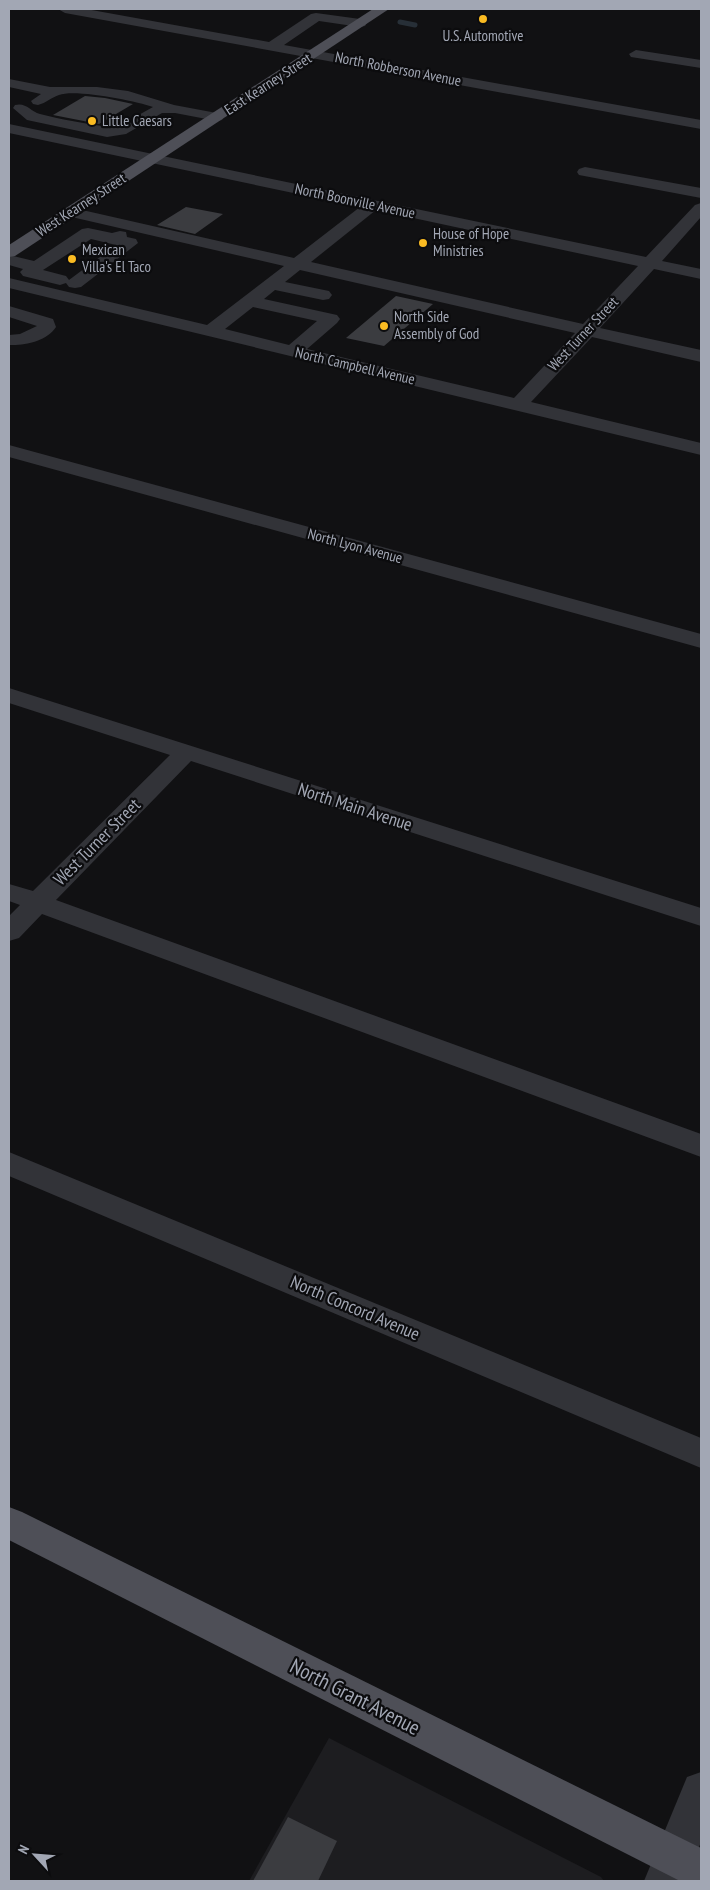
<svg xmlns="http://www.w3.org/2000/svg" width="710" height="1890" font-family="'PT Sans Narrow',sans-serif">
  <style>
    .built { fill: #1d1d20 }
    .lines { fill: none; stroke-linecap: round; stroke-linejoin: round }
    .stream { stroke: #272f37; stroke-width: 5 }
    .building { fill: #3b3c40 }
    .minor { fill: #323338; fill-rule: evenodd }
    .major { fill: #4e4f57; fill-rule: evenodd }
    .poi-dot { fill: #fabb22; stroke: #0c0c0e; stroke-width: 2 }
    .labels { text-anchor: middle; stroke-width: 4.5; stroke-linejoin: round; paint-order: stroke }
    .far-poi-label { font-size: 15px; fill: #a2a7b4; stroke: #0c0c0e; text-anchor: start }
    .far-street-label { font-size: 15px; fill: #a2a7b4; stroke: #0c0c0e }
    .street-label { font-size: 18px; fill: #a2a7b4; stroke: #0c0c0e }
    .near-street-label { font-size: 21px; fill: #a2a7b4; stroke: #0c0c0e }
  </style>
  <rect width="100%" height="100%" fill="#111113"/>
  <polygon class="built" points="329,1738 601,1877 604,1881 249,1881"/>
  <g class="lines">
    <polyline class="stream" points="400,22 415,25"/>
  </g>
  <g class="building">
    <polygon points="85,96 105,98 133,104 99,124 53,115"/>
    <polygon points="186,207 223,214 195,234 157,225"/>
    <polygon points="396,296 433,304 384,346 346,338"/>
    <polygon points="288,1817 337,1841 318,1881 253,1881"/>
  </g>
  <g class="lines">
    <g class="minor">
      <polygon points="58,9 86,9 269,42 311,14 316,13 360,19 367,23 365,26 360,27 319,21 284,45 701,120 701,129 65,13"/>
      <polygon points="636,50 701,60 701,68 631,57 629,54"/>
      <path d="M9,79L50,87H97L128,91L174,105L222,114L224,117L222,120L217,121L175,113H162L126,134L107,137L27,120L13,108L15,105C26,102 30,111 40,114C62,120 85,123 107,127H117L153,107C135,101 76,89 59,95C52,97 46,103 38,105L33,104L31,101L41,94L9,87Z"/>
      <path d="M9,124L646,257L695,205L701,203V217L662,261L701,269V279L654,269L600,328L701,350V362L592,337L531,402L701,443V455L9,288V278L207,325L284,266L63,215L61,212L63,209L69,207L294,258L360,207L9,133ZM376,210L638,266L583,324L311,262ZM300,270L575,333L514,398L307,349L337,323L340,319L337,315L264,299L275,290L323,300L329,299L332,295L329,291L285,282ZM253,307L317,321L289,345L225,329Z"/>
      <polygon points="585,167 701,188 701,198 579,175 577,172 579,169"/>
      <path d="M88,228L112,233L120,231L126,232L127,237L136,239L138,243L81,287L75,288L69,287L66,283L60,285L23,276L20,272L23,269L9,265V255L34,261L82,229ZM91,239L116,245L69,280L66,276L43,270Z"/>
      <path d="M9,306L53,319L56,327C47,341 24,346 9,345V335L20,334L37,326L9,317Z"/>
      <polygon points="9,445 701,634 701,648 9,457"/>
      <polygon points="9,688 701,908 701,926 191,761 56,900 701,1134 701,1157 42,914 19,938 9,941 9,916 20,905 9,901 9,884 33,891 170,755 9,703"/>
      <polygon points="9,1152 701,1438 701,1468 9,1176"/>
      <polygon points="701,1772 701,1842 686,1881 644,1881 687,1777"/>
    </g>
    <g class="major">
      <polygon points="373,9 389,9 15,256 9,257 9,245"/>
      <polygon points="9,1507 22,1512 701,1848 701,1881 680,1881 9,1540"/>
    </g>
  </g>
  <g class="poi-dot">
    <circle cx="483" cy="19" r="5"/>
    <circle cx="92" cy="121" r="5"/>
    <circle cx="423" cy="243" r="5"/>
    <circle cx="72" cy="259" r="5"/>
    <circle cx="384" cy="326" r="5"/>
  </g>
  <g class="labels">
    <g class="far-poi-label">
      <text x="483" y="41" text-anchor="middle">U.S. Automotive</text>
      <text x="102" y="126">Little Caesars</text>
      <text x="433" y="239">House of Hope<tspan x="433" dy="17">Ministries</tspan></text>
      <text x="82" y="255">Mexican<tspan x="82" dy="17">Villa's El Taco</tspan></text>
      <text x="394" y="322">North Side<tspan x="394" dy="17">Assembly of God</tspan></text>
    </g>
    <g class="far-street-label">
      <text transform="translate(398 69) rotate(11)" y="5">North Robberson Avenue</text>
      <text transform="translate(268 84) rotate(-33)" y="5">East Kearney Street</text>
      <text transform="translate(355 201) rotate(12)" y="5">North Boonville Avenue</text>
      <text transform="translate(81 205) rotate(-33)" y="5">West Kearney Street</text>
      <text transform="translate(583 334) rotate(-47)" y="5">West Turner Street</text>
      <text transform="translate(355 366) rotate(13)" y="5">North Campbell Avenue</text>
      <text transform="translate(355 546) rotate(15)" y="5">North Lyon Avenue</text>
    </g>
    <g class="street-label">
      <text transform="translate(355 807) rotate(18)" y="6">North Main Avenue</text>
      <text transform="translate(97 842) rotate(-45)" y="6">West Turner Street</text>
      <text transform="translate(355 1308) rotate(23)" y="6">North Concord Avenue</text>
    </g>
    <g class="near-street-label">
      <text transform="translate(355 1697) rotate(27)" y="7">North Grant Avenue</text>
    </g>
  </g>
  <rect width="710" height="1890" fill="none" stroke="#a2a7b4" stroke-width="20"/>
  <g transform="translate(35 1855) rotate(296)" stroke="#0c0c0e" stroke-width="4" paint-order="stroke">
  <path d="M0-4L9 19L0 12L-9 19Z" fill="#a2a7b4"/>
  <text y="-8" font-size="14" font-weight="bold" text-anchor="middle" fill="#a2a7b4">N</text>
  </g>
</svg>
